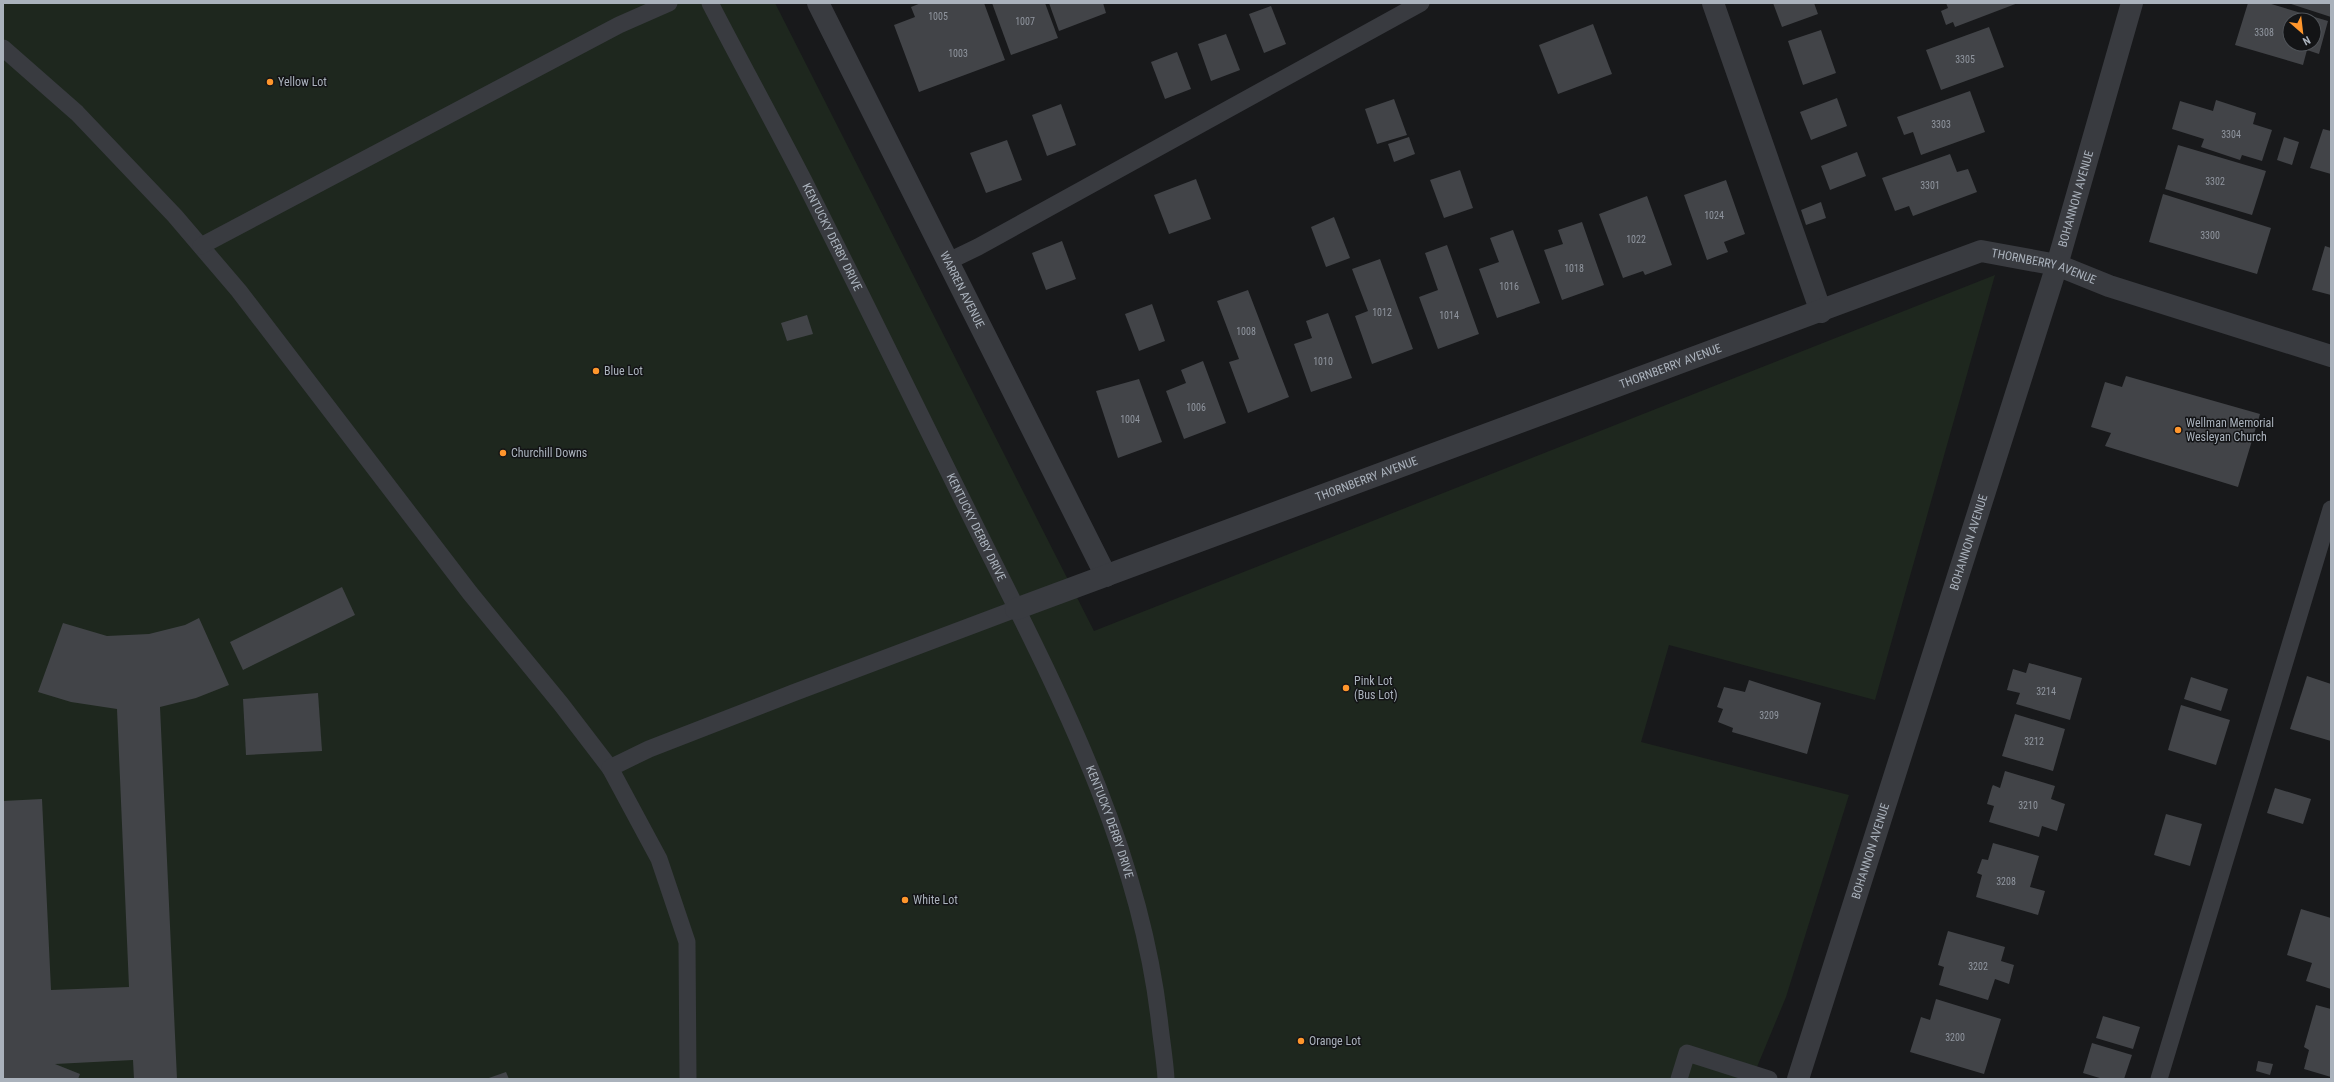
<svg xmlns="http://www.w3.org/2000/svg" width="2334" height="1082" font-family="'Roboto Condensed',sans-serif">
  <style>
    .green { fill: #1e271e }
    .building { fill: #424448; fill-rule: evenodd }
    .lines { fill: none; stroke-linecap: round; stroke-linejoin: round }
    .service { stroke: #393b40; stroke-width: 17 }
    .minor { stroke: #393b40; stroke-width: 22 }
    .poi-dot { fill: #ff962c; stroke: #131416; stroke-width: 1.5 }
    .labels { text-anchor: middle; stroke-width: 3; stroke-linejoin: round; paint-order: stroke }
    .number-label { font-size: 10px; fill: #90969f }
    .poi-label { font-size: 12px; fill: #aab2bc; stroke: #131416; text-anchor: start }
    .street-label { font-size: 12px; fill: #aab2bc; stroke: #131416 }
  </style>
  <rect width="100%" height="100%" fill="#18191b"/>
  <polygon class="green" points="3,3 775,3 1094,631 1995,275 1875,700 1669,645 1641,742 1849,795 1786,997 1752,1079 3,1079"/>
  <g class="building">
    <polygon points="921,3 984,3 1005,60 919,92 894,25 915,17 911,7"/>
    <polygon points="992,3 1045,3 1058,38 1011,55"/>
    <polygon points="1049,3 1103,3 1106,13 1059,31"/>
    <polygon points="1773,3 1814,3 1818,14 1782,27"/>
    <polygon points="1946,3 2018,3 1955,27 1953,22 1946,25 1941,11 1948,8"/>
    <path d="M2248,3H2268L2328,21L2319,54L2307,50L2303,65L2235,45ZM2290,20H2314V44H2290Z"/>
    <polygon points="2288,3 2331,3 2331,17"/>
    <polygon points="1271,6 1286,44 1264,53 1249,14"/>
    <polygon points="1593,24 1612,74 1558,94 1539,45"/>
    <polygon points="1989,27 2004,67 1941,90 1926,50"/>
    <polygon points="1821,30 1836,73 1803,85 1788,41"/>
    <polygon points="1226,34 1240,70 1211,81 1198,44"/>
    <polygon points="1177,52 1191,89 1165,99 1151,62"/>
    <polygon points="1970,91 1985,132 1921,155 1913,132 1904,135 1897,117"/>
    <polygon points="1837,98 1847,126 1811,140 1800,112"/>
    <polygon points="1394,99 1407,135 1377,144 1365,109"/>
    <polygon points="2216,100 2256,113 2253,124 2272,130 2262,161 2242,155 2240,160 2201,147 2204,139 2172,129 2180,101 2213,111"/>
    <polygon points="1061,104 1076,145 1047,156 1032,115"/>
    <polygon points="2323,129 2331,131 2331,174 2310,168"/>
    <polygon points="1409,137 1415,154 1394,162 1388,144"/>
    <polygon points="2284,137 2299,142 2292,165 2277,160"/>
    <polygon points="1007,140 1022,180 986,193 970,153"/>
    <polygon points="2178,145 2266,171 2252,215 2165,189"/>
    <polygon points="1857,152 1866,176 1830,190 1821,166"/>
    <polygon points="1950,154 1957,172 1968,169 1977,192 1913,216 1909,206 1895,211 1882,178"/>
    <polygon points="1460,170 1473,208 1444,218 1430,180"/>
    <polygon points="1196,179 1211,219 1169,234 1154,195"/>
    <polygon points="1726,180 1745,234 1724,242 1728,252 1707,260 1684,195"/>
    <polygon points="2163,194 2271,228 2257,274 2149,242"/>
    <polygon points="1647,196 1672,265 1645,275 1643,271 1623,278 1599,214"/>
    <polygon points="1821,202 1826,218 1806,225 1801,210"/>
    <polygon points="1334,217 1350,258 1326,267 1311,227"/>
    <polygon points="1582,222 1604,285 1562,300 1544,250 1563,244 1558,230"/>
    <polygon points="1513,230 1540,303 1497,318 1479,269 1499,262 1490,238"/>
    <polygon points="1062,241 1076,279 1046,290 1032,253"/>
    <polygon points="1447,245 1479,334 1438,349 1419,297 1438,290 1425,253"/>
    <polygon points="2325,246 2331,248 2331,295 2312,290"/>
    <polygon points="1380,259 1413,349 1372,364 1355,316 1368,311 1352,269"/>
    <polygon points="1248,290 1289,397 1248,413 1229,362 1239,359 1217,301"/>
    <polygon points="1152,304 1165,341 1139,351 1125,314"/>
    <polygon points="1328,313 1352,378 1311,392 1294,344 1312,338 1306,321"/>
    <polygon points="807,315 813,334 787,341 781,323"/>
    <polygon points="1203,361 1226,423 1184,439 1166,391 1186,383 1181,370"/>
    <polygon points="2126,376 2260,414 2238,487 2105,446 2111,433 2091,427 2105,382 2122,387"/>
    <polygon points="1139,379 1162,442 1118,458 1096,391"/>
    <polygon points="342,587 355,615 243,670 230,642"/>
    <polygon points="199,618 229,685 196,698 160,707 177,1079 134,1079 133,1060 55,1064 80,1074 78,1079 3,1079 3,801 42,799 51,990 129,987 117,709 71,702 38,692 63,623 107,636 149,634 185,625"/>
    <polygon points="2029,663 2082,678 2070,720 2016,704 2020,693 2007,690 2013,669 2026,673"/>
    <polygon points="2307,676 2331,684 2331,741 2290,729"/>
    <polygon points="2191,677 2228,689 2221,711 2184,699"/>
    <polygon points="1749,680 1821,703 1807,754 1732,732 1733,728 1718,722 1723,709 1717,707 1724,687 1745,692"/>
    <polygon points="318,693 322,751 246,755 243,699"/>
    <polygon points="2181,705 2230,720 2216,765 2168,750"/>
    <polygon points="2015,714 2065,729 2053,771 2002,756"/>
    <polygon points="2005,771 2055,786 2051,799 2065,804 2057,831 2042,826 2039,837 1989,822 1994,806 1987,804 1992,787 1993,785 2000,788"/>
    <polygon points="2275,788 2311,799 2303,824 2267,813"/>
    <polygon points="2166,814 2202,824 2190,866 2154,855"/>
    <polygon points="1993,843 2039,856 2030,887 2045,891 2038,915 1976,897 1982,875 1977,873 1982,859 1988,860"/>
    <polygon points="2301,909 2331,918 2331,989 2306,981 2312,963 2287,955"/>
    <polygon points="1948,931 2005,947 2001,961 2014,965 2009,984 1995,979 1988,1000 1939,985 1944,967 1938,965"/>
    <polygon points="1936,999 2001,1019 1984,1074 1910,1052 1921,1017 1930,1020"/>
    <polygon points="2316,1005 2331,1009 2331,1077 2304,1069 2309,1050 2304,1047"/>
    <polygon points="2103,1016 2140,1027 2133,1049 2096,1038"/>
    <polygon points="2092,1043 2132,1055 2124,1079 2103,1079 2083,1073"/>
    <polygon points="2258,1061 2273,1064 2270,1075 2256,1071"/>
    <polygon points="506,1072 509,1079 486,1079"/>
  </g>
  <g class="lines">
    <g class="service">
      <path id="s1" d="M710,3C741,63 773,121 804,181C859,290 913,400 967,509C1049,675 1140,839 1160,1026C1162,1044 1165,1061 1166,1079"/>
      <polyline points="3,48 77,113 175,216 239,291 470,593 561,704 610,768"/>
      <polyline points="201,246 619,25 669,3"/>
      <polyline points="949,261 978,247 1421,3"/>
      <polyline points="688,1079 687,942 659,859 610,768 649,749 793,693 1016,609"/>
      <polyline points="1679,1079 1687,1053 1769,1079"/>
      <polyline points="2159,1079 2331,509"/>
    </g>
    <g class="minor">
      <path id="s2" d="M818,3L1106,576"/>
      <polyline points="1713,3 1821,312"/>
      <path id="s3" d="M1016,609L1981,251L2057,265L2109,286L2331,356"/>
      <path id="s4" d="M1798,1079L2057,265L2132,3"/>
    </g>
  </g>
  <g class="poi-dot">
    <circle cx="270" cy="82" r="4"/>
    <circle cx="596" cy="371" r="4"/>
    <circle cx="2178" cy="430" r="4"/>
    <circle cx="503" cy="453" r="4"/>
    <circle cx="1346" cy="688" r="4"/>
    <circle cx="905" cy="900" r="4"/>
    <circle cx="1301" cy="1041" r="4"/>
  </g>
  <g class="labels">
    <g class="number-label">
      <text x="938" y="20">1005</text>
      <text x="1025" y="25">1007</text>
      <text x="2264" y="36">3308</text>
      <text x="958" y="57">1003</text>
      <text x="1965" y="63">3305</text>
      <text x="1941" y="128">3303</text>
      <text x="2231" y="138">3304</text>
      <text x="2215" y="185">3302</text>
      <text x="1930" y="189">3301</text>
      <text x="1714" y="219">1024</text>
      <text x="2210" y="239">3300</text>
      <text x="1636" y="243">1022</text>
      <text x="1574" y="272">1018</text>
      <text x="1509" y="290">1016</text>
      <text x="1382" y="316">1012</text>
      <text x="1449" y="319">1014</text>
      <text x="1246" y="335">1008</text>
      <text x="1323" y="365">1010</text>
      <text x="1196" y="411">1006</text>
      <text x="1130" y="423">1004</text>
      <text x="2046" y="695">3214</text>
      <text x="1769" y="719">3209</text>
      <text x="2034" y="745">3212</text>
      <text x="2028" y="809">3210</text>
      <text x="2006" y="885">3208</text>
      <text x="1978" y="970">3202</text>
      <text x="1955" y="1041">3200</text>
    </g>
    <g class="poi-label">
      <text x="278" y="86">Yellow Lot</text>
      <text x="604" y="375">Blue Lot</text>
      <text x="2186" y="427">Wellman Memorial<tspan x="2186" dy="14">Wesleyan Church</tspan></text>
      <text x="511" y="457">Churchill Downs</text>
      <text x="1354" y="685">Pink Lot<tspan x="1354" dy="14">(Bus Lot)</tspan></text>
      <text x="913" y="904">White Lot</text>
      <text x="1309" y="1045">Orange Lot</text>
    </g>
    <g class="street-label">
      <text dy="4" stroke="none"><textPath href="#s4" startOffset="923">BOHANNON AVENUE</textPath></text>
      <text dy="4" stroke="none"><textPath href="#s1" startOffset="264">KENTUCKY DERBY DRIVE</textPath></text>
      <text dy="4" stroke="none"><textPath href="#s3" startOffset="1094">THORNBERRY AVENUE</textPath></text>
      <text dy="4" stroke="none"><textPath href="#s2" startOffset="321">WARREN AVENUE</textPath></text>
      <text dy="4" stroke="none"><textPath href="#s3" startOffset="698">THORNBERRY AVENUE</textPath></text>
      <text dy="4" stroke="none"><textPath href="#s3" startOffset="374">THORNBERRY AVENUE</textPath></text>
      <text dy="4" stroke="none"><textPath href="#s1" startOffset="588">KENTUCKY DERBY DRIVE</textPath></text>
      <text dy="4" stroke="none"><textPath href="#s4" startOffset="563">BOHANNON AVENUE</textPath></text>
      <text dy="4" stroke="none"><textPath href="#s1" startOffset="912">KENTUCKY DERBY DRIVE</textPath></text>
      <text dy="4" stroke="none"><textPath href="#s4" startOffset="239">BOHANNON AVENUE</textPath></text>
    </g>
  </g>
  <rect width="2334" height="1082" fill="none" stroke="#aab2bc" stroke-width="8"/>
  <g transform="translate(2302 32) rotate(152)"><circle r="19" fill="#131416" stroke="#4f5358"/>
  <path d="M0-3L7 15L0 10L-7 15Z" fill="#ff962c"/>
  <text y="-6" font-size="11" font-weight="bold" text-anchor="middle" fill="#aab2bc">N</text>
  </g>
</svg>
